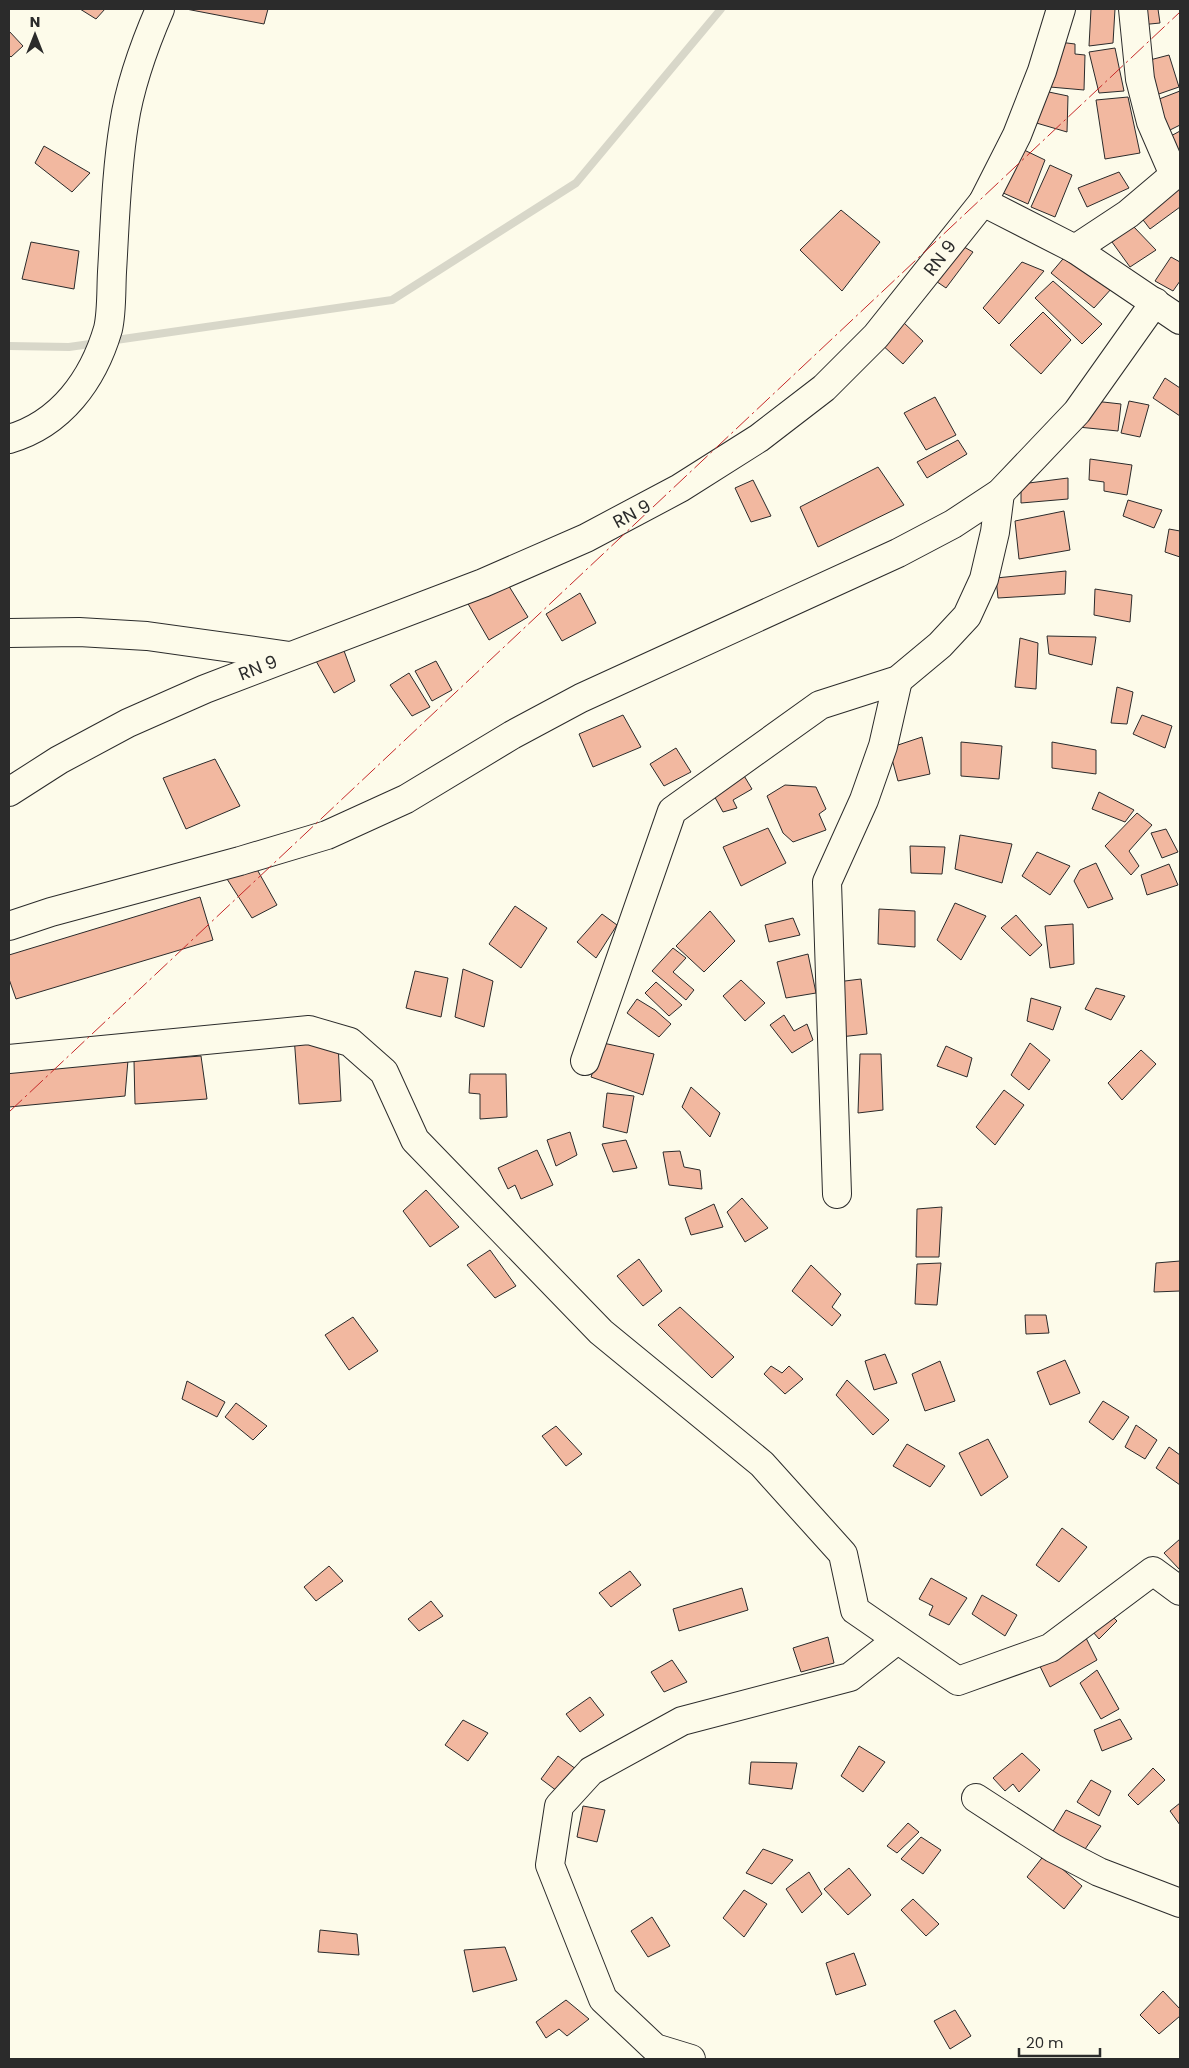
<svg xmlns="http://www.w3.org/2000/svg" width="1189" height="2068" font-family="Poppins,sans-serif">
  <style>
    .lines { fill: none; stroke-linecap: round; stroke-linejoin: round }
    .stream { stroke: #d8d7c9; stroke-width: 8 }
    .building { fill: #f2b8a0; stroke: #2b2b2b }
    .minor-casing { stroke: #2b2b2b; stroke-width: 30 }
    .major-casing { stroke: #2b2b2b; stroke-width: 30 }
    .minor { stroke: #fdfbea; stroke-width: 28 }
    .major { stroke: #fdfbea; stroke-width: 28 }
    .power { stroke: #c62828; stroke-width: 1; stroke-dasharray: 18 4 2.5 4; stroke-linecap: butt }
    .labels { text-anchor: middle; stroke-width: 4; stroke-linejoin: round; paint-order: stroke }
    .street-label { font-size: 18px; fill: #2b2b2b; stroke: #fdfbea }
  </style>
  <rect width="100%" height="100%" fill="#fdfbea"/>
  <g class="lines">
    <g class="stream">
      <polyline points="109,341 392,300 576,183 721,9"/>
      <polyline points="9,346 69,347 97,343"/>
    </g>
  </g>
  <g class="building">
    <polygon points="80,9 105,9 96,19"/>
    <polygon points="186,9 268,9 264,24"/>
    <polygon points="1091,9 1115,9 1113,43 1089,46"/>
    <polygon points="1138,9 1158,9 1160,23 1140,25"/>
    <polygon points="9,31 23,46 11,57 9,55"/>
    <polygon points="1059,42 1075,44 1075,54 1085,55 1084,90 1050,87"/>
    <polygon points="1115,48 1124,91 1099,93 1089,52"/>
    <polygon points="1169,55 1179,87 1153,96 1146,61"/>
    <polygon points="1044,91 1068,96 1067,132 1033,122"/>
    <polygon points="1180,91 1180,125 1168,131 1154,101"/>
    <polygon points="1128,97 1140,153 1105,159 1096,100"/>
    <polygon points="1180,131 1180,154 1179,154 1169,137"/>
    <polygon points="44,146 90,173 72,192 35,163"/>
    <polygon points="1022,149 1045,160 1028,204 1001,192"/>
    <polygon points="1050,165 1072,175 1055,217 1031,207"/>
    <polygon points="1119,172 1129,188 1087,207 1078,188"/>
    <polygon points="1180,176 1180,207 1150,229 1137,212"/>
    <polygon points="841,210 880,242 842,291 800,250"/>
    <polygon points="1133,226 1156,250 1130,267 1112,242"/>
    <polygon points="31,242 79,251 74,289 22,279"/>
    <polygon points="957,243 973,252 946,288 930,277"/>
    <polygon points="1068,253 1112,288 1094,308 1051,273"/>
    <polygon points="1171,257 1180,262 1180,281 1173,291 1155,281"/>
    <polygon points="1022,262 1044,271 999,324 983,308"/>
    <polygon points="1053,281 1102,324 1082,344 1035,298"/>
    <polygon points="1043,312 1071,340 1041,374 1010,345"/>
    <polygon points="903,322 923,341 903,364 880,343"/>
    <polygon points="1165,378 1180,388 1180,416 1153,398"/>
    <polygon points="935,397 956,435 926,450 904,413"/>
    <polygon points="1094,401 1121,404 1118,431 1078,427"/>
    <polygon points="1129,401 1149,405 1140,437 1121,433"/>
    <polygon points="958,440 967,454 927,478 917,462"/>
    <polygon points="1090,459 1132,465 1127,495 1104,491 1104,482 1089,480"/>
    <polygon points="878,467 904,505 818,547 800,507"/>
    <polygon points="1068,478 1068,499 1021,503 1021,484"/>
    <polygon points="753,480 771,516 751,522 735,488"/>
    <polygon points="1128,500 1162,510 1154,528 1123,516"/>
    <polygon points="1064,511 1070,550 1019,559 1015,521"/>
    <polygon points="1169,529 1180,531 1180,557 1165,552"/>
    <polygon points="1066,571 1065,594 998,598 996,578"/>
    <polygon points="507,583 528,617 489,640 467,602"/>
    <polygon points="1095,589 1132,595 1130,622 1094,615"/>
    <polygon points="580,593 596,623 562,641 546,614"/>
    <polygon points="1047,636 1096,637 1092,665 1049,654"/>
    <polygon points="1020,638 1038,643 1036,689 1015,687"/>
    <polygon points="343,648 355,681 334,693 316,661"/>
    <polygon points="436,661 452,690 432,701 415,671"/>
    <polygon points="409,673 430,707 412,716 390,685"/>
    <polygon points="1117,687 1133,692 1127,724 1111,723"/>
    <polygon points="623,715 641,747 593,767 579,734"/>
    <polygon points="1142,715 1172,726 1165,748 1133,734"/>
    <polygon points="922,737 930,774 898,781 889,748"/>
    <polygon points="961,742 1002,746 999,779 961,776"/>
    <polygon points="1052,742 1096,750 1096,774 1052,768"/>
    <polygon points="676,748 691,772 664,786 650,764"/>
    <polygon points="215,759 240,806 186,829 163,778"/>
    <polygon points="743,774 752,789 733,800 737,808 723,812 712,792"/>
    <polygon points="785,785 816,787 826,809 819,814 826,830 793,842 783,833 767,796"/>
    <polygon points="1099,792 1134,810 1125,822 1092,809"/>
    <polygon points="1137,813 1152,825 1129,851 1139,866 1131,875 1105,846"/>
    <polygon points="768,828 786,863 741,886 723,847"/>
    <polygon points="1166,829 1178,852 1162,858 1151,833"/>
    <polygon points="960,835 1012,844 1002,883 955,869"/>
    <polygon points="910,846 945,847 942,874 911,873"/>
    <polygon points="1037,852 1070,866 1050,895 1022,876"/>
    <polygon points="1096,863 1113,899 1088,908 1074,881 1080,870"/>
    <polygon points="254,864 277,905 252,918 227,879"/>
    <polygon points="1169,864 1178,885 1147,895 1141,875"/>
    <polygon points="200,897 213,940 16,999 9,979 9,955"/>
    <polygon points="955,903 986,916 961,960 937,940"/>
    <polygon points="515,906 547,928 521,968 489,944"/>
    <polygon points="879,909 915,911 915,947 878,944"/>
    <polygon points="710,911 735,941 704,972 676,946"/>
    <polygon points="602,914 617,925 596,958 577,942"/>
    <polygon points="1016,915 1042,945 1030,956 1001,928"/>
    <polygon points="793,918 800,935 769,942 765,925"/>
    <polygon points="1073,924 1074,964 1050,968 1045,926"/>
    <polygon points="673,948 686,958 673,972 694,990 686,1000 652,971"/>
    <polygon points="808,954 816,993 786,998 777,962"/>
    <polygon points="463,969 493,981 484,1027 455,1017"/>
    <polygon points="415,971 448,978 441,1017 406,1008"/>
    <polygon points="861,979 867,1034 840,1037 837,982"/>
    <polygon points="741,980 765,1003 745,1021 723,996"/>
    <polygon points="656,982 682,1005 669,1016 645,993"/>
    <polygon points="1096,988 1125,996 1111,1020 1085,1009"/>
    <polygon points="1031,998 1061,1007 1053,1030 1027,1021"/>
    <polygon points="637,999 655,1010 671,1024 659,1037 627,1013"/>
    <polygon points="784,1015 794,1031 807,1024 813,1040 792,1053 770,1025"/>
    <polygon points="294,1036 338,1044 341,1101 299,1104"/>
    <polygon points="603,1043 654,1054 643,1095 591,1077"/>
    <polygon points="1030,1043 1050,1060 1029,1090 1011,1075"/>
    <polygon points="946,1046 972,1058 967,1077 937,1066"/>
    <polygon points="1141,1050 1156,1064 1122,1100 1108,1083"/>
    <polygon points="860,1054 881,1054 883,1110 858,1113"/>
    <polygon points="201,1056 207,1099 135,1104 134,1061"/>
    <polygon points="128,1060 125,1096 9,1107 9,1072"/>
    <polygon points="470,1074 506,1074 507,1117 480,1119 480,1094 469,1093"/>
    <polygon points="691,1087 720,1113 710,1137 682,1107"/>
    <polygon points="1004,1090 1024,1105 995,1145 976,1127"/>
    <polygon points="607,1093 634,1096 627,1133 603,1127"/>
    <polygon points="570,1132 577,1155 556,1166 547,1140"/>
    <polygon points="626,1140 637,1168 613,1172 602,1144"/>
    <polygon points="537,1150 553,1185 521,1199 515,1185 508,1189 498,1168"/>
    <polygon points="680,1151 684,1167 700,1170 702,1189 669,1185 663,1152"/>
    <polygon points="426,1190 459,1227 430,1247 403,1211"/>
    <polygon points="742,1198 768,1228 745,1242 727,1212"/>
    <polygon points="714,1204 723,1227 691,1235 685,1218"/>
    <polygon points="942,1207 939,1257 916,1257 917,1209"/>
    <polygon points="490,1250 516,1286 495,1298 467,1265"/>
    <polygon points="639,1259 662,1291 643,1306 617,1276"/>
    <polygon points="1180,1261 1180,1291 1154,1292 1156,1263"/>
    <polygon points="941,1263 937,1305 915,1304 917,1264"/>
    <polygon points="811,1265 841,1294 832,1307 841,1315 832,1326 792,1291"/>
    <polygon points="680,1307 734,1357 712,1378 658,1325"/>
    <polygon points="1025,1315 1046,1315 1049,1333 1026,1334"/>
    <polygon points="353,1317 378,1351 349,1370 325,1335"/>
    <polygon points="885,1354 897,1383 874,1390 865,1361"/>
    <polygon points="1065,1360 1080,1393 1050,1405 1037,1372"/>
    <polygon points="940,1361 955,1401 925,1411 912,1374"/>
    <polygon points="771,1366 782,1373 789,1366 803,1379 785,1394 764,1374"/>
    <polygon points="847,1380 889,1420 873,1435 836,1395"/>
    <polygon points="187,1381 225,1402 217,1417 182,1399"/>
    <polygon points="1103,1401 1129,1417 1113,1440 1089,1422"/>
    <polygon points="236,1403 267,1426 253,1440 225,1417"/>
    <polygon points="1136,1425 1157,1440 1145,1459 1125,1447"/>
    <polygon points="556,1426 582,1454 566,1466 542,1436"/>
    <polygon points="988,1439 1008,1477 981,1496 959,1453"/>
    <polygon points="907,1444 945,1466 930,1487 893,1466"/>
    <polygon points="1169,1447 1180,1455 1180,1485 1156,1468"/>
    <polygon points="1062,1528 1087,1547 1059,1582 1036,1565"/>
    <polygon points="1180,1539 1180,1570 1164,1553"/>
    <polygon points="329,1566 343,1581 316,1601 304,1587"/>
    <polygon points="630,1571 641,1585 611,1607 599,1593"/>
    <polygon points="931,1578 967,1598 949,1625 929,1615 933,1606 919,1599"/>
    <polygon points="742,1588 748,1610 679,1631 673,1609"/>
    <polygon points="982,1595 1017,1615 1005,1636 972,1614"/>
    <polygon points="431,1601 443,1616 419,1631 408,1619"/>
    <polygon points="1106,1610 1117,1621 1099,1639 1087,1625"/>
    <polygon points="1083,1632 1097,1660 1050,1687 1036,1658"/>
    <polygon points="828,1637 834,1663 801,1672 793,1648"/>
    <polygon points="672,1660 687,1682 664,1692 651,1672"/>
    <polygon points="1097,1670 1119,1709 1101,1719 1080,1683"/>
    <polygon points="590,1697 604,1715 580,1732 566,1714"/>
    <polygon points="1120,1719 1132,1739 1102,1751 1094,1730"/>
    <polygon points="463,1720 488,1733 468,1761 445,1745"/>
    <polygon points="859,1746 885,1762 863,1792 841,1776"/>
    <polygon points="1022,1753 1040,1770 1019,1792 1013,1784 1005,1791 993,1778"/>
    <polygon points="558,1756 576,1769 557,1791 541,1779"/>
    <polygon points="751,1762 797,1763 792,1789 749,1784"/>
    <polygon points="1153,1768 1165,1780 1138,1805 1128,1795"/>
    <polygon points="1091,1780 1111,1791 1099,1816 1077,1802"/>
    <polygon points="1180,1803 1180,1825 1170,1811"/>
    <polygon points="583,1806 605,1810 597,1842 577,1837"/>
    <polygon points="1066,1810 1101,1826 1083,1852 1052,1833"/>
    <polygon points="908,1823 919,1832 897,1853 887,1846"/>
    <polygon points="921,1837 941,1850 923,1874 901,1859"/>
    <polygon points="763,1849 793,1860 772,1884 746,1873"/>
    <polygon points="1045,1854 1082,1886 1064,1909 1027,1877"/>
    <polygon points="849,1868 871,1895 848,1915 824,1889"/>
    <polygon points="809,1872 822,1894 802,1913 786,1889"/>
    <polygon points="744,1890 767,1904 744,1937 723,1918"/>
    <polygon points="913,1899 939,1924 926,1936 901,1910"/>
    <polygon points="652,1917 670,1946 648,1957 631,1931"/>
    <polygon points="320,1930 357,1934 359,1955 318,1952"/>
    <polygon points="505,1947 517,1980 473,1992 464,1950"/>
    <polygon points="854,1953 866,1985 836,1995 826,1963"/>
    <polygon points="1163,1991 1180,2009 1180,2016 1159,2034 1140,2015"/>
    <polygon points="566,2000 589,2019 567,2036 559,2029 546,2038 536,2022"/>
    <polygon points="955,2010 971,2036 950,2049 934,2021"/>
  </g>
  <g class="lines">
    <defs>
      <g id="minor">
        <polyline points="1133,9 1140,79 1151,122 1174,175"/>
        <polyline points="983,202 1075,249 1180,320"/>
        <polyline points="1075,249 1128,214 1180,170"/>
        <path d="M9,439C61,424 93,380 108,329C112,312 111,290 112,272C115,223 116,173 124,124C130,84 144,46 160,9"/>
        <polyline points="9,633 79,632 147,636 290,656"/>
        <polyline points="9,926 51,912 240,861 327,835 406,799 512,735 581,698 898,553 953,524 1000,493 1077,412 1155,302"/>
        <polyline points="9,1059 309,1030 350,1042 384,1072 415,1140 601,1332 762,1464 843,1554 855,1610 958,1681 1050,1648 1153,1571 1180,1591"/>
        <polyline points="585,1061 672,811 820,705 898,680 940,645 967,616 984,579 995,532 1000,493"/>
        <polyline points="837,1194 827,882 864,800 883,746 898,680"/>
        <polyline points="976,1798 1053,1848 1099,1872 1180,1903"/>
        <polyline points="691,2059 655,2048 603,1999 550,1865 559,1806 591,1771 682,1721 850,1677 897,1640"/>
      </g>
      <polyline id="major" points="9,792 59,760 128,723 205,689 483,583 586,538 680,488 759,438 824,388 876,336 983,202 1017,135 1042,71 1061,9"/>
    </defs>
    <use href="#minor" class="minor-casing"/>
    <use href="#major" class="major-casing"/>
    <use href="#minor" class="minor"/>
    <use href="#major" class="major"/>
    <polyline class="power" points="9,1112 1180,12"/>
  </g>
  <g class="labels">
    <g class="street-label">
      <text transform="translate(940 258) rotate(-52)" y="6">RN 9</text>
      <text transform="translate(632 514) rotate(-28)" y="6">RN 9</text>
      <text transform="translate(258 668) rotate(-21)" y="6">RN 9</text>
    </g>
  </g>
  <rect width="1189" height="2068" fill="none" stroke="#2b2b2b" stroke-width="20"/>
  <g transform="translate(35 35)" stroke="#fdfbea" stroke-width="4" paint-order="stroke">
  <path d="M0-4L9 19L0 12L-9 19Z" fill="#2b2b2b"/>
  <text y="-8" font-size="14" font-weight="bold" text-anchor="middle" fill="#2b2b2b">N</text>
  </g>
  <path d="M1019 2048v8h81v-8" fill="none" stroke="#2b2b2b" stroke-width="2.5"/>
  <text x="1026" y="2048" font-size="15" fill="#2b2b2b" stroke="#fdfbea" stroke-width="4" paint-order="stroke">20 m</text>
</svg>
